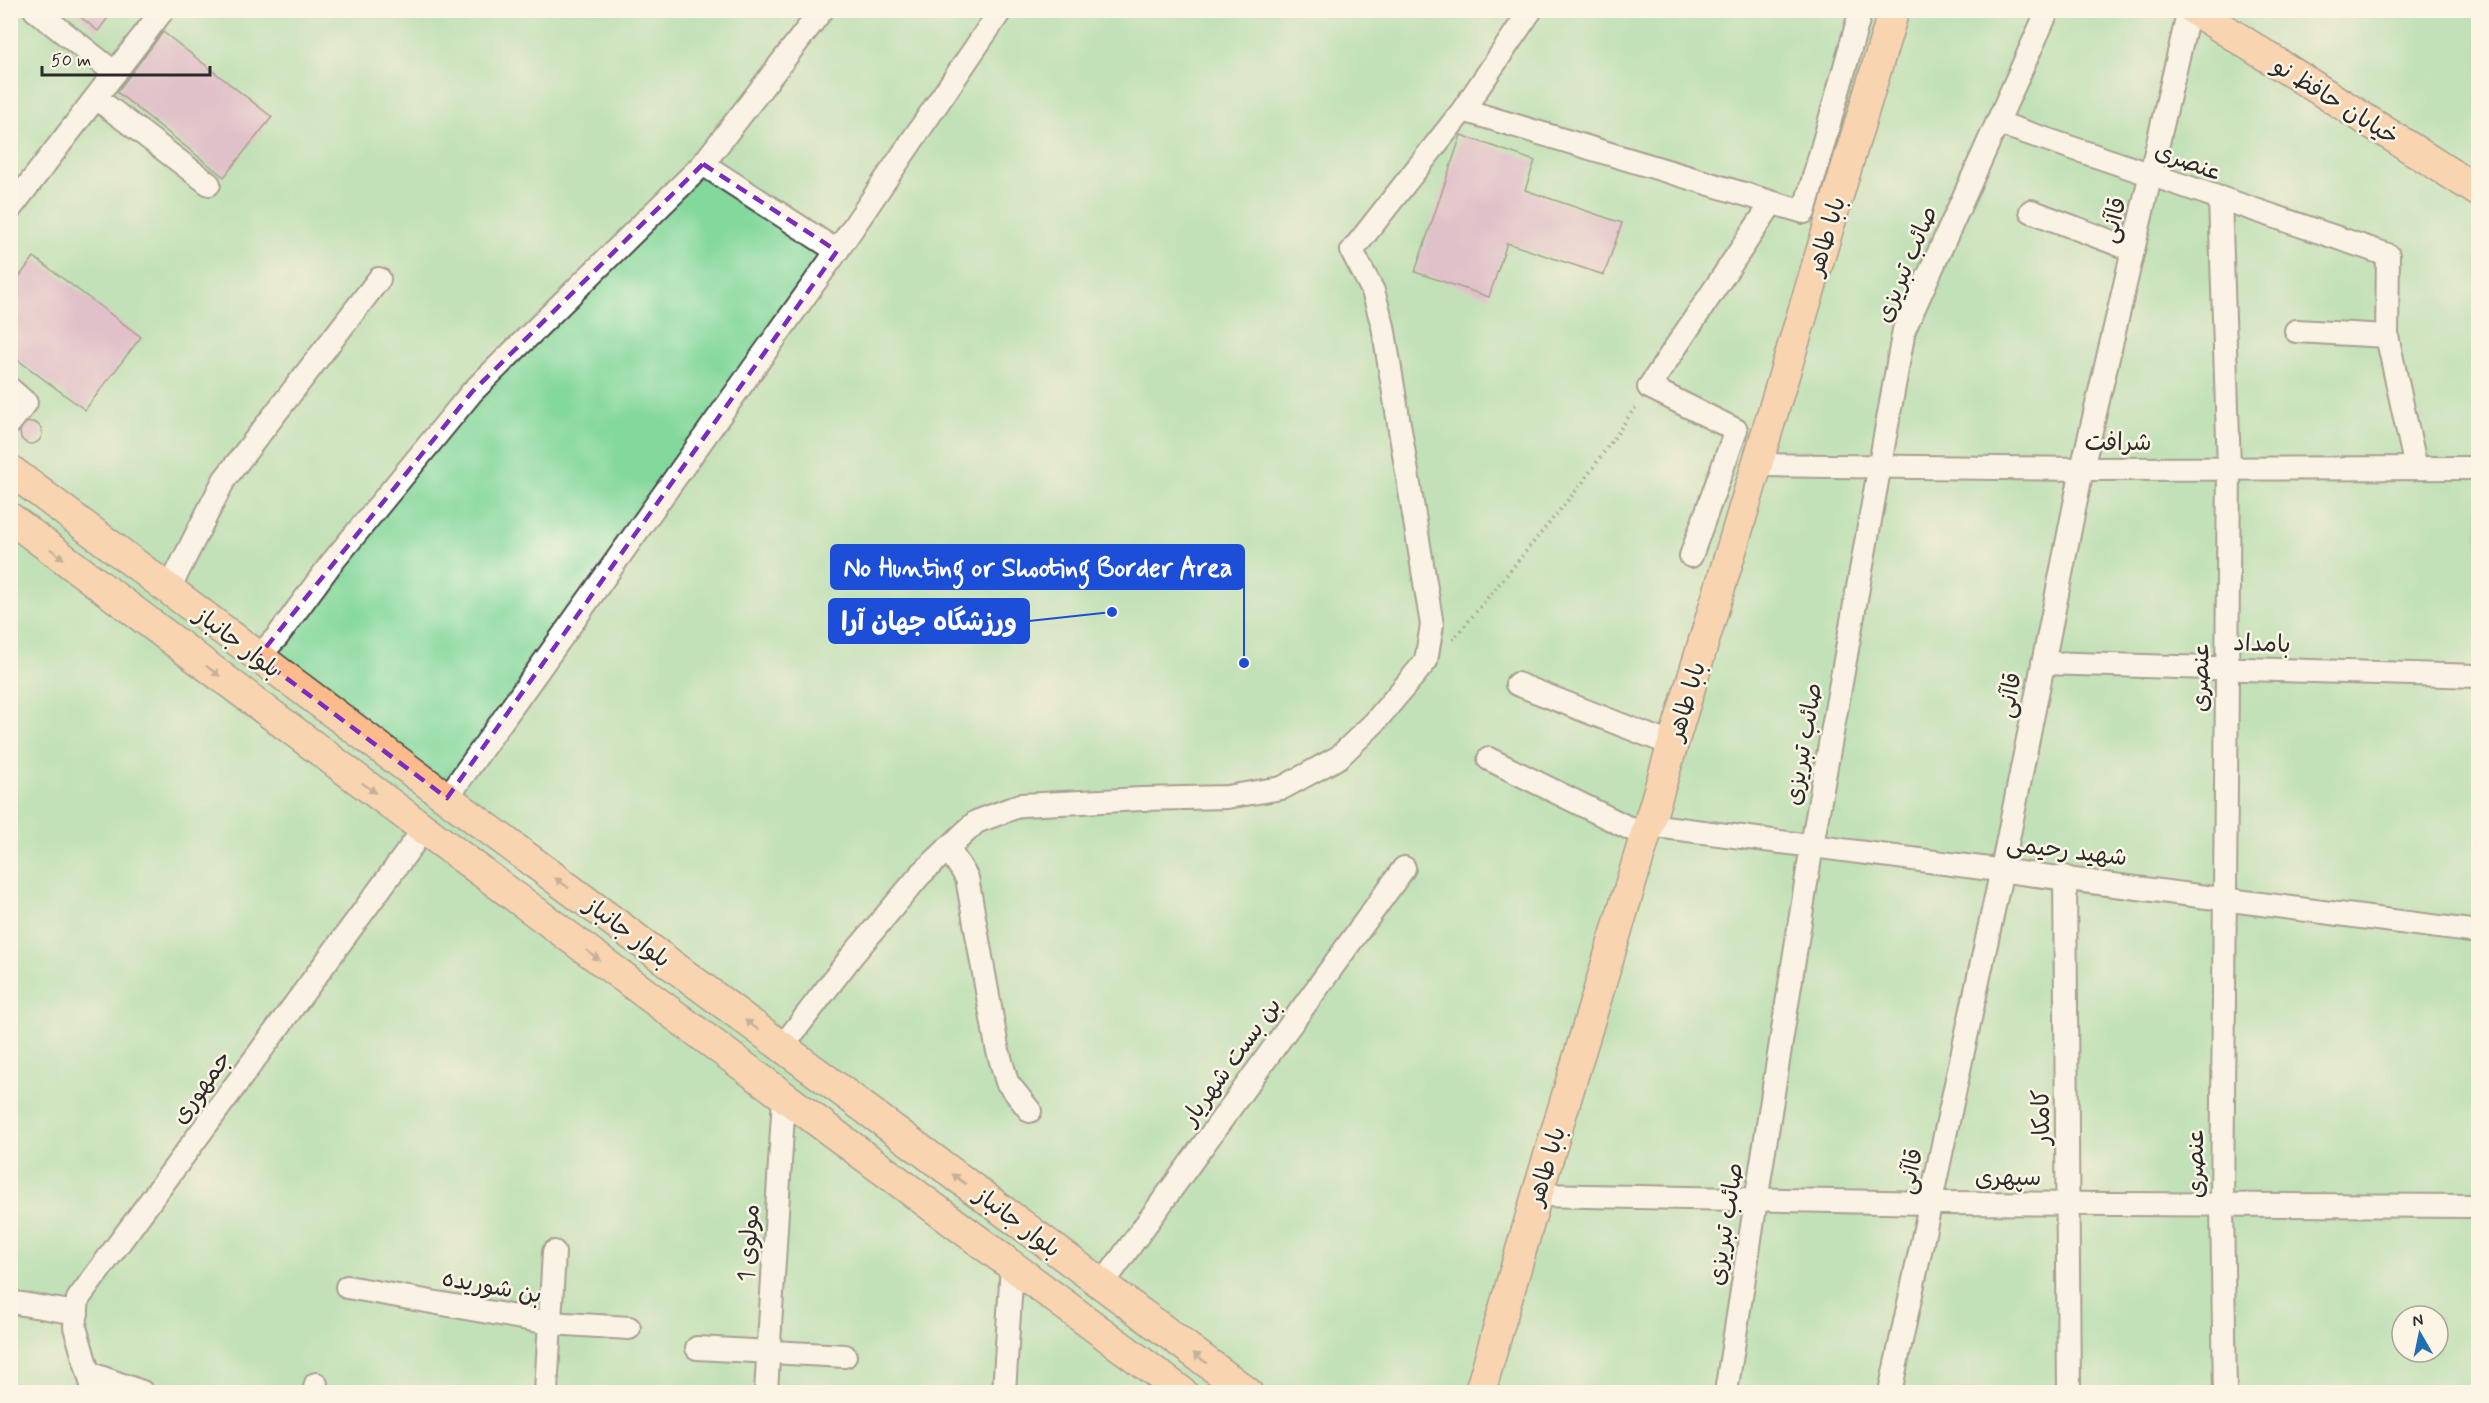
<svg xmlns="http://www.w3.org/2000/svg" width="2489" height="1403" font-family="Mynerve,'Playpen Sans Arabic',sans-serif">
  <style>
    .green { fill: #83d89c; stroke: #578264; stroke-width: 1.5; fill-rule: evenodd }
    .building { fill: #c690c1 }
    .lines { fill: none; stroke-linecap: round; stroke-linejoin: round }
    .minor-casing { stroke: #494844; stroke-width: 26 }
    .major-casing { stroke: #494844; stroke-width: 33 }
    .path { stroke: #494844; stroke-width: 4; stroke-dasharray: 1.5 4.5; stroke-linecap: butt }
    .minor { stroke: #fff; stroke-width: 22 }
    .major { stroke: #fbbb8d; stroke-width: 30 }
    .oneway { fill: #896c57 }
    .marked { fill: none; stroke: #7b2cbf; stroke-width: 4.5; stroke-dasharray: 12 8; stroke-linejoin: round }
    .labels { text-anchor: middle; stroke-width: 5; stroke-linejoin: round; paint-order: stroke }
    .street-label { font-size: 24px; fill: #2b2b2b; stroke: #fcf5e5 }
    .leader { fill: none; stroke: #1d4ed8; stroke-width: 2 }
    .callout-dot { fill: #1d4ed8; stroke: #fcf5e5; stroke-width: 2 }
    .callout { fill: #1d4ed8; stroke: #1d4ed8; stroke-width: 2 }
    .callout-label { font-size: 26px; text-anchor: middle; font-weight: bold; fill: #fff }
  </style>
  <rect width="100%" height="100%" fill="#fcf5e5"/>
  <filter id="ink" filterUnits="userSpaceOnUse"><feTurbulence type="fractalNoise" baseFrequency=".0167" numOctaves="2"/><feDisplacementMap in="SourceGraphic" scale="12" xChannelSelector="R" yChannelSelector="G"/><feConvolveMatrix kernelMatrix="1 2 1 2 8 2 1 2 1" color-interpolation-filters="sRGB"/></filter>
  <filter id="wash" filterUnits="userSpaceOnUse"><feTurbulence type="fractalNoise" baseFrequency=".008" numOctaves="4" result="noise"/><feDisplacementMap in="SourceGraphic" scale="24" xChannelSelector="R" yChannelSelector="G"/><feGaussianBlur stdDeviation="1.35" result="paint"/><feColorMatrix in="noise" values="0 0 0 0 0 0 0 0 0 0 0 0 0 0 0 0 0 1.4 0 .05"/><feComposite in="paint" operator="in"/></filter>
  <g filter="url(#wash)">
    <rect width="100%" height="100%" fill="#f6e9d0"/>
    <path class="green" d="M10,11H2478V1392H11ZM2402,1316H2438V1352H2402Z"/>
    <g id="blocks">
      <g class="building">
        <polygon points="72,10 114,10 98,31"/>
        <polygon points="163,32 272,117 224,177 117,92"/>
        <polygon points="1461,135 1535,161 1525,190 1622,223 1604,275 1507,243 1489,297 1415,272"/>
        <polygon points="34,257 141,337 85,410 10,354 10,289"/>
        <circle cx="31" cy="433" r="11"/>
      </g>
    </g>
  </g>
  <g filter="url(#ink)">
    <use href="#blocks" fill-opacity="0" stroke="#494844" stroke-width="1.5"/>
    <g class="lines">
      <defs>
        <g id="minor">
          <polyline points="35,10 115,73"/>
          <polyline points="822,10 703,164 837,251"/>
          <polyline points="96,98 209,184"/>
          <polyline points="1463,110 1531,10"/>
          <polyline points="1998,123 2220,198 2229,468 2222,1205 2225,1392"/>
          <polyline points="2220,198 2388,255 2387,336 2416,468"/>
          <polyline points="10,209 163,10"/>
          <polyline points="2031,211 2133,250"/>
          <polyline points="2296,331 2387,336"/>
          <polyline points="10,389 26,403 10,423"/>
          <polyline points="1757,465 2082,469 2478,468"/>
          <polyline points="1691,556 1736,430 1649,387 1772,203"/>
          <polyline points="169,589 224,480 379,279"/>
          <polyline points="258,657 277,637 330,565 472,392 703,164"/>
          <polyline points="2043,663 2478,676"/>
          <polyline points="1517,684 1673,745"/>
          <polyline points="1489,759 1645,836"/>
          <polyline points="447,798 837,251 1001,10"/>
          <polyline points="1649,825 2478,932"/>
          <polyline points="948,848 967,878 997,1047 1007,1082 1030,1111"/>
          <polyline points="2065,877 2069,1392"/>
          <polyline points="782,1047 851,957 920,875 976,822 1021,805 1142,799 1227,797 1282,788 1339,757 1374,723 1426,661 1432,625 1383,326 1373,291 1352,251 1463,110 1804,212 1861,10"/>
          <polyline points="1537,1195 1931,1203 2478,1206"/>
          <polyline points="1102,1285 1404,868"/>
          <polyline points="347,1287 550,1323 629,1328"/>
          <polyline points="10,1302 77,1313"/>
          <polyline points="697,1348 845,1356"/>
          <polyline points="89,1373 142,1392"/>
          <polyline points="94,1392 75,1327 78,1299 424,829"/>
          <polyline points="314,1392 316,1384"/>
          <polyline points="546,1392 554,1252"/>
          <polyline points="766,1392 784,1097"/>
          <polyline points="1004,1392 1012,1266"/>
          <polyline points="1726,1392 1812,845 1904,330 2048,10"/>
          <polyline points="1890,1392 2002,869 2082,469 2189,10"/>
        </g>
        <g id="major">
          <polyline points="2194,10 2478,191"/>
          <polyline points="10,470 447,798 1247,1392"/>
          <polyline points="10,518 424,829 1182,1392"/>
          <polyline points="1480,1392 1537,1195 1894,10"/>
        </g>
      </defs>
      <use href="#minor" class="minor-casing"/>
      <use href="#major" class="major-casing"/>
      <polyline class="path" points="1453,640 1583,482 1637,405"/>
      <use href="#minor" class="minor"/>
      <use href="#major" class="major"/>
    </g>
    <defs><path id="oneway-solid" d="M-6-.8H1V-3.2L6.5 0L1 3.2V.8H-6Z" transform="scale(1.5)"/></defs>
    <g class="oneway">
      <use href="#oneway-solid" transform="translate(57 554) rotate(37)"/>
      <use href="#oneway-solid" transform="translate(213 671) rotate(37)"/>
      <use href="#oneway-solid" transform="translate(369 788) rotate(37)"/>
      <use href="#oneway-solid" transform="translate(562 883) rotate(-143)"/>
      <use href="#oneway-solid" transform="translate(593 955) rotate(37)"/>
      <use href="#oneway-solid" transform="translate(752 1025) rotate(-143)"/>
      <use href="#oneway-solid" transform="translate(959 1179) rotate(-143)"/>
      <use href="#oneway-solid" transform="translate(1200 1358) rotate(-143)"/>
    </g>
  </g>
  <path d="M0 0H2489V1403H0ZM703,164L837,251L447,798L258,657L472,392Z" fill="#f6e9d0" fill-opacity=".55" fill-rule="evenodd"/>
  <path class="marked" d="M703,164L837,251L447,798L258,657L472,392Z"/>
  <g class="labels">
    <g class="street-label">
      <text transform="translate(2336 101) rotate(32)" y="8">خیابان حافظ نو</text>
      <text transform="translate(2188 161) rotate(21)" y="8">عنصری</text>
      <text transform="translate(2113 220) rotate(-77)" y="8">قاآنی</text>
      <text transform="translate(1826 236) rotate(-73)" y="8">بابا طاهر</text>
      <text transform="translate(1906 264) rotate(-67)" y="8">صائب تبریزی</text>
      <text x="2118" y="450">شرافت</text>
      <text transform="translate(238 642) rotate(37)" y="8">بلوار جانباز</text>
      <text transform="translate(2262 643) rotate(2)" y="8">بامداد</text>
      <text transform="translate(2200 678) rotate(-89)" y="8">عنصری</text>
      <text transform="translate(2009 695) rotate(-79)" y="8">قاآنی</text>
      <text transform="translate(1686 701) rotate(-73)" y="8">بابا طاهر</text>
      <text transform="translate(1803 744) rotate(-80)" y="8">صائب تبریزی</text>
      <text transform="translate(2067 850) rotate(7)" y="8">شهید رحیمی</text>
      <text transform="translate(628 932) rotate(37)" y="8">بلوار جانباز</text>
      <text transform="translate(1231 1061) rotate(-54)" y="8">بن بست شهریار</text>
      <text transform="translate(201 1087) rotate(-54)" y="8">جمهوری</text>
      <text transform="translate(2041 1117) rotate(-91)" y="8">کامکار</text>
      <text transform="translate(2195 1164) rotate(-90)" y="8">عنصری</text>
      <text transform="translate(1546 1166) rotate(-73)" y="8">بابا طاهر</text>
      <text transform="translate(1910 1171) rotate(-78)" y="8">قاآنی</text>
      <text x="2008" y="1185">سپهری</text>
      <text transform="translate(1018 1222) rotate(37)" y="8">بلوار جانباز</text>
      <text transform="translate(1725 1224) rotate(-81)" y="8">صائب تبریزی</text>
      <text transform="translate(748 1243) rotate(-86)" y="8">مولوی 1</text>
      <text transform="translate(492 1286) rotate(10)" y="8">بن شوریده</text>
    </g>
  </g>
  <path class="leader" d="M1244 663L1244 567M1112 612L1029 621"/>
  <g class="callout-dot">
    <circle cx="1244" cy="663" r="6"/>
    <circle cx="1112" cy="612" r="6"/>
  </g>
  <g class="callout">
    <rect x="831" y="545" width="413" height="44" rx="6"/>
    <rect x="829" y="599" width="200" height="44" rx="6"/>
  </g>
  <g class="callout-label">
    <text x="1038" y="576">No Hunting or Shooting Border Area</text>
    <text x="929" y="630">ورزشگاه جهان آرا</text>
  </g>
  <rect width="2489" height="1403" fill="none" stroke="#fcf5e5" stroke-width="36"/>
  <g transform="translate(2420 1334) rotate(351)"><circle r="28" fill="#fcf5e5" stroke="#a8a49b" stroke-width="1.5"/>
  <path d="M0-4.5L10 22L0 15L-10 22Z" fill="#1f6fb2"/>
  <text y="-9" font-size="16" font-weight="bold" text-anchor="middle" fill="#2b2b2b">N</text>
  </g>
  <path d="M42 66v9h168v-9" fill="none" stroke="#2b2b2b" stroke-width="3"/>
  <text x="51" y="66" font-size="18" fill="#2b2b2b" stroke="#fcf5e5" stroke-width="4.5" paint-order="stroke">50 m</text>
</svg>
